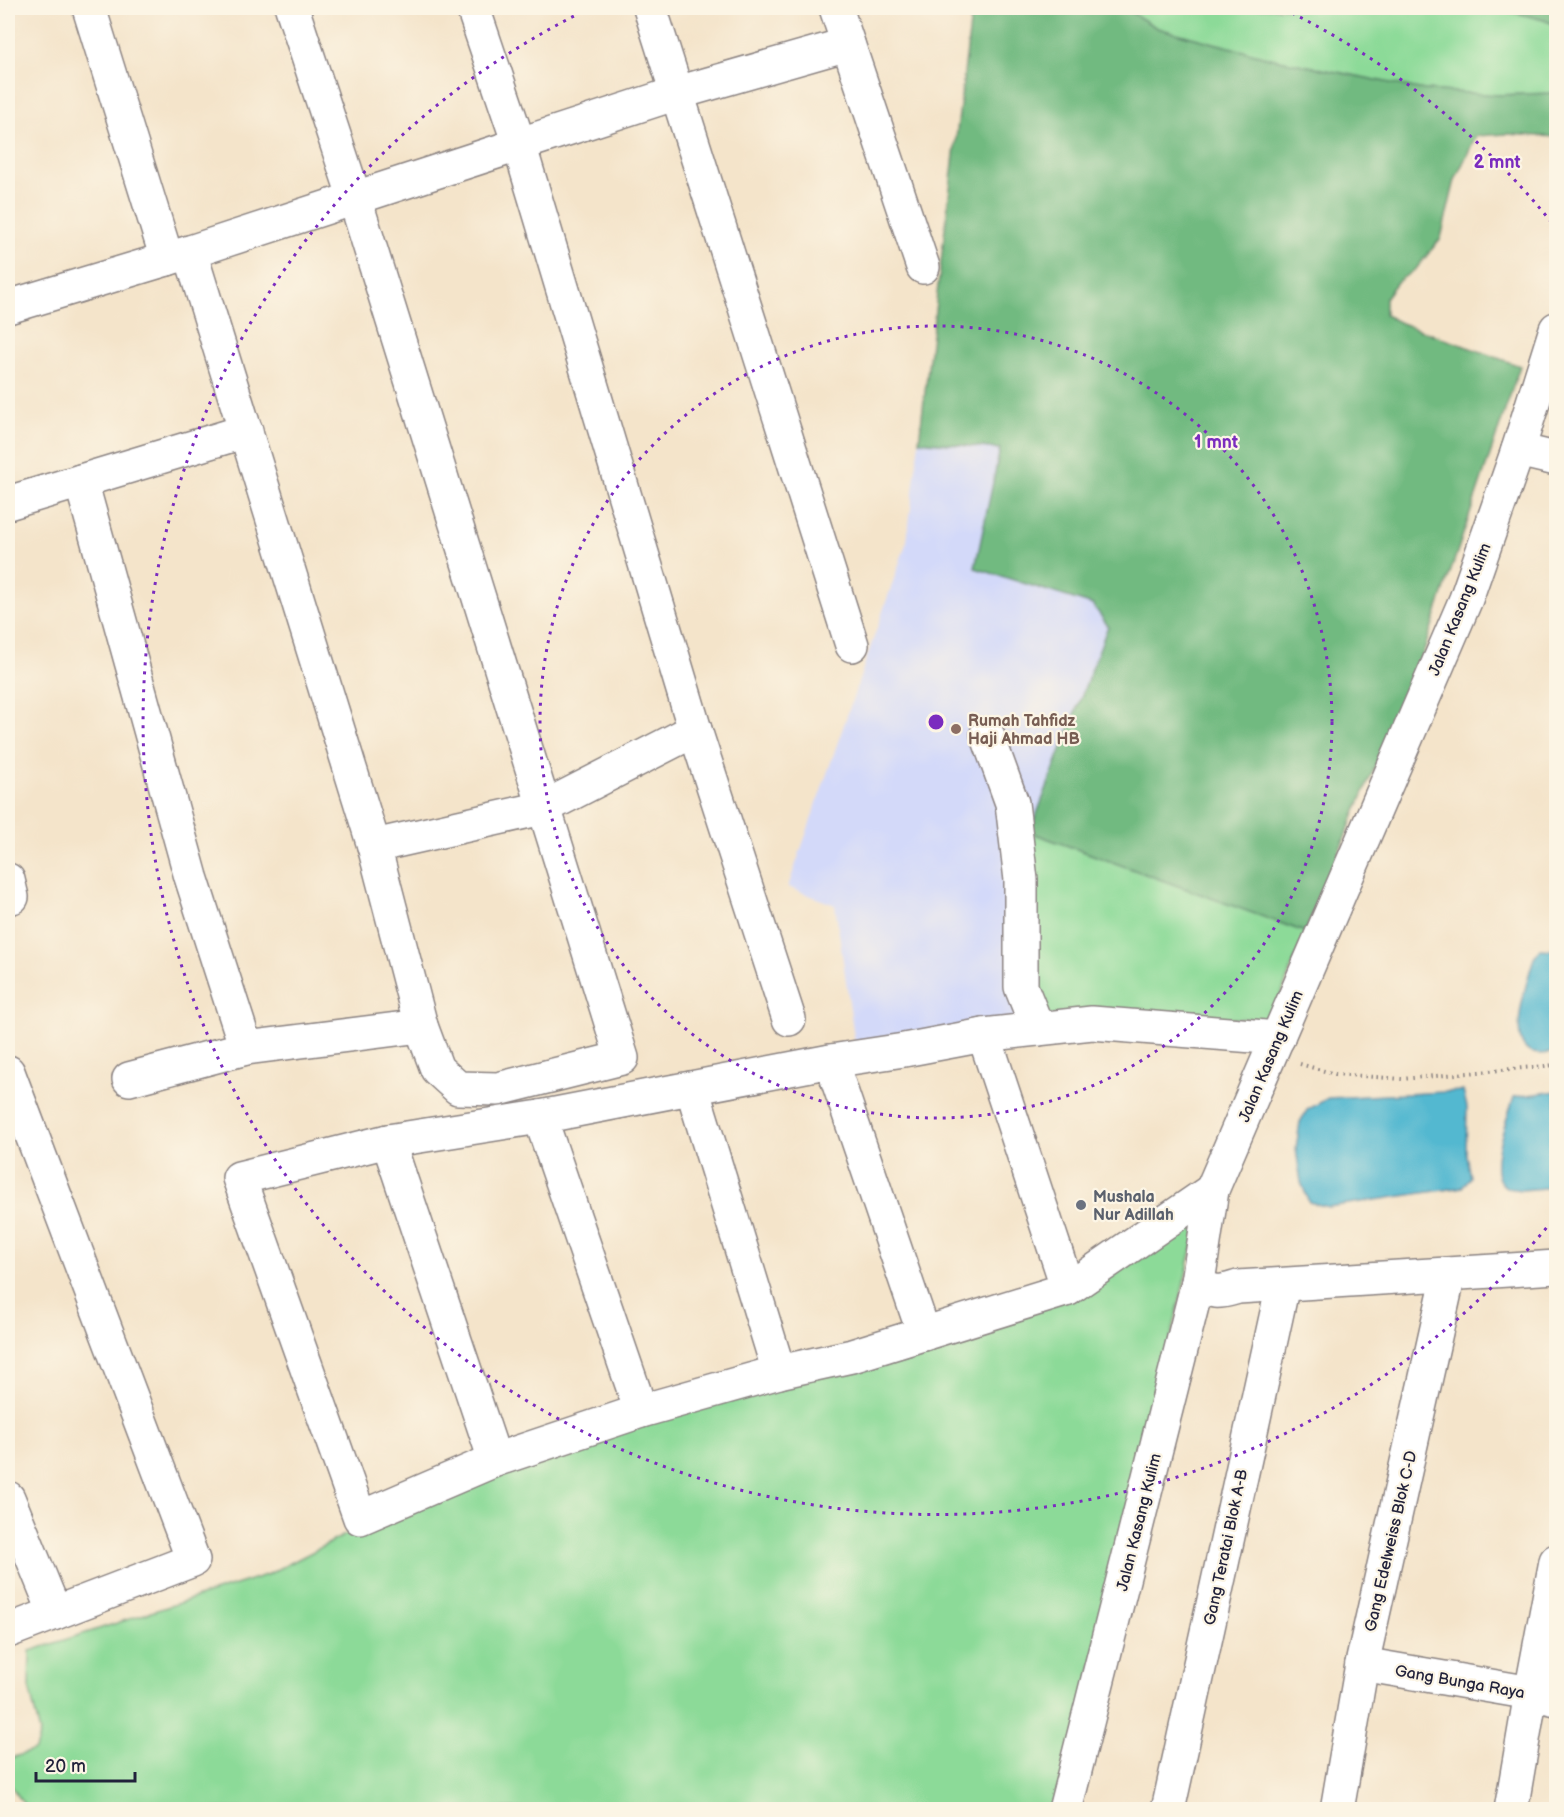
<svg xmlns="http://www.w3.org/2000/svg" width="1564" height="1817" font-family="'Balsamiq Sans',sans-serif">
  <style>
    .built { fill: #d3d9f9 }
    .green { fill: #8cda98; stroke: #577e6a; stroke-width: 1.5 }
    .forest { fill: #71ba80; stroke: #4a6e5e; stroke-width: 1.5 }
    .water { fill: #52b8d0; stroke: #3a6d86; stroke-width: 1.5 }
    .lines { fill: none; stroke-linecap: round; stroke-linejoin: round }
    .minor-casing { stroke: #8b8382; stroke-width: 36 }
    .path { stroke: #8b8382; stroke-width: 4; stroke-dasharray: 1.5 4.5; stroke-linecap: butt }
    .minor { stroke: #fff; stroke-width: 33 }
    .ring { fill: none; stroke: #7b2cbf; stroke-width: 3; stroke-dasharray: 3 6 }
    .education-dot { fill: #8d6e63; stroke: #fcf5e5; stroke-width: 2 }
    .worship-dot { fill: #6b7280; stroke: #fcf5e5; stroke-width: 2 }
    .labels { text-anchor: middle; stroke-width: 4.5; stroke-linejoin: round; paint-order: stroke }
    .street-label { font-size: 16px; fill: #22223b; stroke: #fcf5e5 }
    .education-label { font-size: 16px; font-weight: bold; fill: #785e54; stroke: #fcf5e5; text-anchor: start }
    .worship-label { font-size: 16px; font-weight: bold; fill: #5b616d; stroke: #fcf5e5; text-anchor: start }
    .centre { fill: #7b2cbf; stroke: #fcf5e5; stroke-width: 3 }
    .ring-label { font-size: 18px; text-anchor: middle; font-weight: bold; fill: #7b2cbf; stroke: #fcf5e5; stroke-width: 4.5; stroke-linejoin: round; paint-order: stroke }
  </style>
  <rect width="100%" height="100%" fill="#fcf5e5"/>
  <filter id="ink" filterUnits="userSpaceOnUse"><feTurbulence type="fractalNoise" baseFrequency=".0167" numOctaves="2"/><feDisplacementMap in="SourceGraphic" scale="12" xChannelSelector="R" yChannelSelector="G"/><feConvolveMatrix kernelMatrix="1 2 1 2 8 2 1 2 1" color-interpolation-filters="sRGB"/></filter>
  <filter id="wash" filterUnits="userSpaceOnUse"><feTurbulence type="fractalNoise" baseFrequency=".008" numOctaves="4" result="noise"/><feDisplacementMap in="SourceGraphic" scale="24" xChannelSelector="R" yChannelSelector="G"/><feGaussianBlur stdDeviation="1.35" result="paint"/><feColorMatrix in="noise" values="0 0 0 0 0 0 0 0 0 0 0 0 0 0 0 0 0 1.4 0 .05"/><feComposite in="paint" operator="in"/></filter>
  <g filter="url(#wash)">
    <rect width="100%" height="100%" fill="#f4e4ca"/>
    <polygon class="built" points="919,441 1001,449 976,568 1093,605 1108,626 1030,832 1305,932 1272,1019 1184,1020 855,1043 835,905 788,887 907,541"/>
    <g class="green">
      <polygon points="1124,8 1497,8 1544,20 1556,25 1556,93 1494,95 1424,90 1274,59 1157,28"/>
      <polygon points="1030,832 1305,932 1272,1019 1046,1016 1038,1012"/>
      <polygon points="1199,1220 1058,1809 27,1809 8,1781 8,1759 35,1750 40,1733 29,1687 30,1651 269,1574 345,1535 544,1455 781,1382"/>
    </g>
    <g class="forest">
      <polygon points="972,8 1124,8 1157,28 1274,59 1424,90 1498,95 1556,93 1556,137 1507,134 1476,136 1455,180 1441,238 1416,269 1397,282 1385,298 1385,315 1401,323 1520,366 1424,650 1305,932 1030,832 1108,626 1093,605 975,568 1000,449 919,441"/>
      <polygon points="1497,8 1556,8 1556,25 1544,20"/>
    </g>
    <g class="water">
      <path d="M1540,949L1556,950V1052C1550,1053 1539,1055 1533,1053C1504,1045 1529,977 1534,957Z"/>
      <polygon points="1463,1091 1467,1107 1466,1155 1470,1177 1463,1187 1328,1207 1309,1202 1301,1182 1296,1149 1300,1122 1307,1110 1328,1098"/>
      <path d="M1556,1091V1187L1522,1190L1507,1188C1505,1186 1502,1184 1500,1181C1489,1162 1508,1117 1514,1097Z"/>
    </g>
  </g>
  <g filter="url(#ink)">
    <g class="lines">
      <defs>
        <g id="minor">
          <polyline points="89,8 167,259"/>
          <polyline points="650,8 852,645"/>
          <polyline points="836,8 923,267"/>
          <polyline points="190,252 374,846 421,1026 437,1069 458,1088 498,1089 622,1058 355,199 292,8"/>
          <polyline points="8,307 190,252 677,93 848,44"/>
          <polyline points="1518,450 1556,459"/>
          <polyline points="81,481 191,877 246,1048"/>
          <polyline points="8,503 246,431"/>
          <polyline points="695,730 789,1019"/>
          <polyline points="987,734 1012,803 1021,880 1021,987 1038,1029"/>
          <polyline points="374,846 543,808 695,730 519,144 473,8"/>
          <polyline points="8,880 12,897"/>
          <polyline points="984,1035 1068,1289"/>
          <polyline points="831,1061 924,1334"/>
          <polyline points="8,1072 193,1560 8,1631"/>
          <polyline points="129,1079 246,1048 421,1026"/>
          <polyline points="692,1088 779,1372"/>
          <polyline points="540,1117 641,1411"/>
          <polyline points="388,1141 495,1460"/>
          <polyline points="1212,1190 1068,1289 852,1356 779,1372 641,1411 495,1460 360,1518 239,1178 388,1141 540,1117 831,1061 904,1050 984,1035 1092,1023 1278,1038"/>
          <path d="M1198,1282C1214,1295 1220,1292 1238,1287L1556,1267"/>
          <polyline points="8,1498 55,1613"/>
          <polyline points="1362,1664 1531,1693 1556,1699"/>
          <polyline points="1065,1810 1198,1282 1212,1190 1466,599 1518,450 1556,329"/>
          <polyline points="1168,1810 1283,1285"/>
          <polyline points="1337,1810 1362,1664 1449,1274"/>
          <polyline points="1511,1810 1531,1693 1556,1561"/>
        </g>
      </defs>
      <use href="#minor" class="minor-casing"/>
      <polyline class="path" points="1300,1064 1335,1074 1402,1079 1556,1065"/>
      <use href="#minor" class="minor"/>
    </g>
  </g>
  <g class="ring">
    <circle cx="936" cy="722" r="396"/>
    <path d="M1552 1221A793 793 0 1 1 588 9M1284 9A793 793 0 0 1 1552 223"/>
  </g>
  <circle class="education-dot" cx="956" cy="729" r="6"/>
  <circle class="worship-dot" cx="1081" cy="1205" r="6"/>
  <g class="labels">
    <g class="street-label">
      <text transform="translate(1459 609) rotate(-68)" y="6">Jalan Kasang Kulim</text>
      <text transform="translate(1270 1056) rotate(-67)" y="6">Jalan Kasang Kulim</text>
      <text transform="translate(1138 1522) rotate(-76)" y="6">Jalan Kasang Kulim</text>
      <text transform="translate(1390 1541) rotate(-77)" y="6">Gang Edelweiss Blok C-D</text>
      <text transform="translate(1225 1547) rotate(-78)" y="6">Gang Teratai Blok A-B</text>
      <text transform="translate(1460 1681) rotate(10)" y="6">Gang Bunga Raya</text>
    </g>
    <g class="education-label">
      <text x="968" y="726">Rumah Tahfidz<tspan x="968" dy="18">Haji Ahmad HB</tspan></text>
    </g>
    <g class="worship-label">
      <text x="1093" y="1202">Mushala<tspan x="1093" dy="18">Nur Adillah</tspan></text>
    </g>
  </g>
  <circle cx="936" cy="722" r="9" class="centre"/>
  <g class="ring-label">
    <text x="1497" y="168">2 mnt</text>
    <text x="1216" y="448">1 mnt</text>
  </g>
  <rect width="1564" height="1817" fill="none" stroke="#fcf5e5" stroke-width="30"/>
  <path d="M36 1772v9h99v-9" fill="none" stroke="#22223b" stroke-width="3"/>
  <text x="45" y="1772" font-size="18" fill="#22223b" stroke="#fcf5e5" stroke-width="4.5" paint-order="stroke">20 m</text>
</svg>
